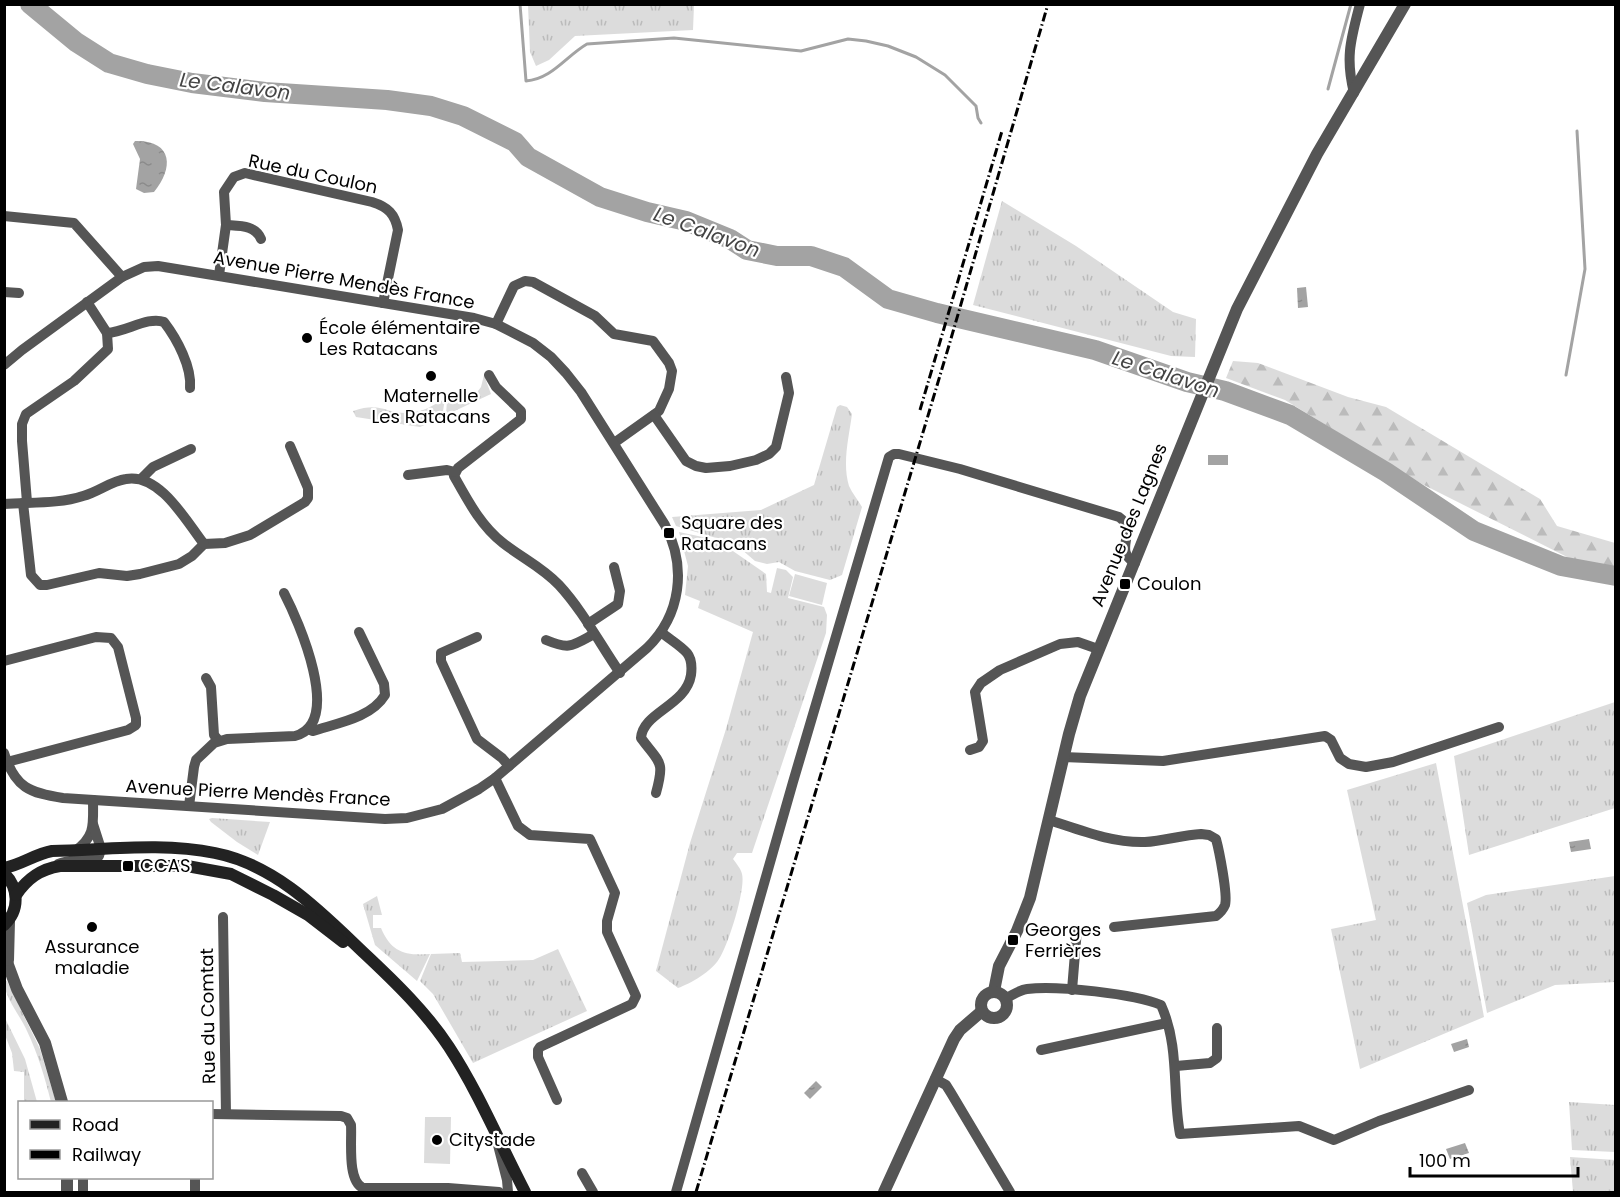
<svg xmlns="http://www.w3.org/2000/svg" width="1620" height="1197" font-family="Poppins,sans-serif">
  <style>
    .grass { fill: url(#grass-tufts) }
    .forest { fill: url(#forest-firs) }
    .park { fill: #dcdcdc }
    .water { fill: url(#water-ripples) }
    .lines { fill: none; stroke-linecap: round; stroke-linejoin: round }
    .stream { stroke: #a3a3a3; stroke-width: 3 }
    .river { stroke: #a3a3a3; stroke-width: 20 }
    .minor { stroke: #555; stroke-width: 10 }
    .tertiary { stroke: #555; stroke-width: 12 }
    .secondary { stroke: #222; stroke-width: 12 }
    .rail { stroke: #000; stroke-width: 3; stroke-dasharray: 9 3 1.5 3; stroke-linecap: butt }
    .poi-dot { fill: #000; stroke: #fff; stroke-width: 2 }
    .labels { text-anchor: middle; stroke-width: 4.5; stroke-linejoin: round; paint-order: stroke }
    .street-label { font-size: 18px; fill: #000; stroke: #fff }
    .poi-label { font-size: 18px; fill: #000; stroke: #fff; text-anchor: start }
    .water-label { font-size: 20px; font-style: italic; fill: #444; stroke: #fff }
  </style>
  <defs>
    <pattern id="grass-tufts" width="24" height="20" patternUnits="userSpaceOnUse" patternTransform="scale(1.5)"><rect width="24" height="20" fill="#dcdcdc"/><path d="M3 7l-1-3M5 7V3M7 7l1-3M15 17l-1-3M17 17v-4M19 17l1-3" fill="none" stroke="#bbb"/></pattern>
    <pattern id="forest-firs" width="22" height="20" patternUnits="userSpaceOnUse" patternTransform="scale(1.5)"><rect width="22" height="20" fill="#dcdcdc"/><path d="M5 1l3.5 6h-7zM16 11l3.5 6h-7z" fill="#bbb"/></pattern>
    <pattern id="water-ripples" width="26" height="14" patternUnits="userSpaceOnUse" patternTransform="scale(1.5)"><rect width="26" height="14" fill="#a3a3a3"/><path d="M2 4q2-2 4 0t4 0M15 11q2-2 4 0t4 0" fill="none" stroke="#8b8b8b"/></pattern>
  </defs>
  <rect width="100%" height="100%" fill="#fff"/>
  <g class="grass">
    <polygon points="528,5 694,5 693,30 575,36 549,60 536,66 530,52"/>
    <polygon points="1002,201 1076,246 1173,312 1196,319 1195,357 1171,356 973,305"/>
    <polygon points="484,375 491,394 446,415 447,400 457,402 472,399 481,387"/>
    <path d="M445,399L442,417L420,427L356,417L353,411C382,401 385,414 409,413C424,412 433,405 445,399Z"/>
    <path d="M840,405L847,407L852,414C849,437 842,463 849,486C852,493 858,500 862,507L842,575L830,580L795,571L779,562L767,564L755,561L741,549L723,540L676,526L672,517L761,510L814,485L837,407Z"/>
    <path d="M679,532L717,540L766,574L767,592L771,593L777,568L786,570L793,577L788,598L824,607L827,615L826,633L752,853H737L733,859C736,863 741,869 742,874C746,889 728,946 719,959C712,971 690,984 678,988L656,971L690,843L726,729L753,632L698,608L700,601L685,595L688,566Z"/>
    <polygon points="1615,702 1615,808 1469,855 1454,756"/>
    <polygon points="1436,763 1484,1017 1360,1069 1331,929 1376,920 1347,790"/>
    <polygon points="212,818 270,822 258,855 237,842 211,822 209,819"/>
    <polygon points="1615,876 1615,982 1555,985 1487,1013 1467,903 1486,895"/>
    <path d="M377,896L382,915H373V928H381C391,952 405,956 430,954L417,981L375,945L363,904Z"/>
    <polygon points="558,949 587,1011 473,1063 433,994 420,981 431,954 460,953 462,962 533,960"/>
    <path d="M4,981H7L40,1049L56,1102H51C45,1078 38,1054 27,1031C20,1015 5,999 4,981Z"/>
    <polygon points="4,1016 25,1059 37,1102 24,1102 24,1072 14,1071 12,1053 5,1035"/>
    <polygon points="1569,1102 1615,1105 1615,1152 1572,1150"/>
    <polygon points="1570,1157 1615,1160 1615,1192 1573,1192"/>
  </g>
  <polygon class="forest" points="1233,361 1258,363 1348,397 1386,407 1540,499 1557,526 1615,543 1615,567 1569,558 1422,484 1285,400 1226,378"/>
  <g class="park">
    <polygon points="795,574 827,583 822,605 789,596"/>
    <polygon points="425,1117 451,1117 450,1164 424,1163"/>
  </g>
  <g class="water">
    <path d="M135,141C173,140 174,168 154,192L144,193L136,189L140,159L133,144Z"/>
    <polygon points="1306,287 1308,307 1298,308 1297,288"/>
    <rect x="1208" y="455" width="20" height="10"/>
    <polygon points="1589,839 1591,849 1571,852 1569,842"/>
    <polygon points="1467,1039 1469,1047 1454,1052 1451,1044"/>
    <polygon points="816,1081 822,1087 810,1099 804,1093"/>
    <polygon points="1465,1143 1469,1153 1450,1159 1446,1149"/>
  </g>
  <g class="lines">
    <g class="stream">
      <path d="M520,4L526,81C552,79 566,56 587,44L674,38L801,51L848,39L866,41L888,46L916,57L945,75L976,106L978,118L981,123"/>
      <polyline points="1328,89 1351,4"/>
      <polyline points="1566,375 1585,269 1577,131"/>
    </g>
    <polyline class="river" points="30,4 76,42 109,63 147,74 192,83 265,92 387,100 431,106 463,116 515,142 528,157 600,197 647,212 686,221 730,239 747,250 777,256 811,256 844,267 888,299 937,313 1095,350 1187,382 1225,391 1290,415 1386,472 1474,531 1561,566 1616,576"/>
    <g class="minor">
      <path d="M1354,93C1345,57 1351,39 1360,4"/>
      <polyline points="4,216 74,223 122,277"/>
      <path d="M226,225C240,226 255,225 261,239"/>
      <path d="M219,275L226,225L224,192L234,177L245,173L372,202C388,207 395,214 398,230L383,303"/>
      <polyline points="4,292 19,293"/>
      <polyline points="496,324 514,286 525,281 533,282 595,316 614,334 653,341 669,363 672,371 669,389 659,411 614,443"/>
      <path d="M107,333C126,332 148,316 164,322C177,339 192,367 190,388"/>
      <path d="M4,365L22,350L122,277L144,267L158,266L474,318L496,324L533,343L551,357L566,373L581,392L665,525C687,567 681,615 647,648L495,778L479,789L442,809L407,818L385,819L63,798C30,793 15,788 4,753"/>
      <path d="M489,375L496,387L521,411V419L458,468L454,476C468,501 481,526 503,543C522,558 542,567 559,585C583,611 600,644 620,673"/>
      <polyline points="654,415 686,461 696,466 706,468 730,466 756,460 769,454 776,447 789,393 786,377"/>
      <polyline points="408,475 447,470 455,472"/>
      <polyline points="142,478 153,467 191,449"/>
      <polyline points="27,502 22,441 22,424 26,414 74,381 108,349 107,333 87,302"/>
      <polyline points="23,503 31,575 40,585 47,585 99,573 127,576 140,574 179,564 192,556 204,544 225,543 250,535 305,502 308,498 308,488 290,446"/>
      <path d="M4,504C30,502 59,504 83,496C98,492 111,481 126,479C160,473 186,521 204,544"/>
      <polyline points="588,624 618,604 620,591 614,567"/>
      <polyline points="477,637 441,653 441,661 477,739 502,758 509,766"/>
      <path d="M546,640C570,650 572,646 594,634"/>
      <polyline points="4,661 96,637 111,638 118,647 136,718 136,725 128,730 7,762"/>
      <polyline points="206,678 211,687 214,735 219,741"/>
      <path d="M308,729L313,731C338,723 371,718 385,695L384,684L359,632"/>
      <polyline points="970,750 979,747 983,741 975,692 981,683 1000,670 1060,644 1078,642 1098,649"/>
      <polyline points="1063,757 1163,761 1325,736 1331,740 1340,758 1349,764 1366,767 1393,762 1499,727"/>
      <polyline points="495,778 518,826 530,835 590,839 615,893 607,921 607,932 636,996 632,1004 540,1047 538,1050 538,1057 557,1100"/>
      <path d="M656,793C665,760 660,764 641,738C643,712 686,706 691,675C692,667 692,659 687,653C680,645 669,639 661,632"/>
      <path d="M189,806L194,767L196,760L214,743L227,739L295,736C344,723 298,620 284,593"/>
      <path d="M1049,820C1080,830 1112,843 1145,842C1164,841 1182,835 1201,834L1209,835L1216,839C1219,850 1228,895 1225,905C1223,910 1220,913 1216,916L1114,927"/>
      <path d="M75,851C96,836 93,824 93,800"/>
      <path d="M58,864C71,858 86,862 99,856L101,849L93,824"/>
      <polyline points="223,917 226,1114"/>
      <polyline points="1072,990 1077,929"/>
      <path d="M1006,998C1013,995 1019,990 1027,989C1056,985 1135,994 1161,1005C1180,1047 1172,1092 1180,1134L1299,1126L1334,1140L1379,1121L1469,1090"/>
      <polyline points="1041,1050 1167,1023"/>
      <polyline points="1176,1066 1210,1063 1217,1058 1217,1028"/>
      <polyline points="935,1079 946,1085 951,1093 1010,1192"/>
      <path d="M212,1114L341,1116L347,1118L351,1125C352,1141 347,1181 363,1188H448L499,1192"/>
      <polyline points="498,1145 507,1180 508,1192"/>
      <polyline points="582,1173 593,1192"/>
      <polyline points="83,1178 83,1192"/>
      <polyline points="195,1192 195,1178"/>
      <path d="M676,1192L793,782L889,457L894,454H899L960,469L1119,517C1139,531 1112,550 1135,563"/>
    </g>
    <g class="tertiary">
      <polyline points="4,954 17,989 45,1043 62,1102"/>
      <polyline points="8,960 9,921"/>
      <polyline points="994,991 999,966 1017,931 1030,898 1069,734 1080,696 1237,309 1317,154 1405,4"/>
      <circle cx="994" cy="1005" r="13"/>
      <polyline points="67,1178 67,1192"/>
      <polyline points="884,1192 954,1039 960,1030 982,1011"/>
    </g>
    <g class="secondary">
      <path d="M4,868C21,865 35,854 52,851C105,850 162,842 215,853C276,865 321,912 364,953C395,982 426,1012 449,1047C479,1093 500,1144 525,1192"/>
      <path d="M4,873C19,888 20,910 4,925"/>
      <path d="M16,895C27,879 40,869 60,866H187L231,874L273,895L308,915L343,942"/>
    </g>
    <g class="rail">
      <polyline points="920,410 1002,131"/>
      <polyline points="696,1192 950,342 1048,4"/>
    </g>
  </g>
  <g class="poi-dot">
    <circle cx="307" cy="338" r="6"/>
    <circle cx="431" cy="376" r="6"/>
    <rect x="663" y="527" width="12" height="12" rx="3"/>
    <rect x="1119" y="578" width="12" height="12" rx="3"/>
    <rect x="122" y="860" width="12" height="12" rx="3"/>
    <circle cx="92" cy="927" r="6"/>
    <rect x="1007" y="934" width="12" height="12" rx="3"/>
    <circle cx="437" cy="1140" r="6"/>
  </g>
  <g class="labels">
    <g class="street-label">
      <text transform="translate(313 174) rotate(12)" y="6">Rue du Coulon</text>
      <text transform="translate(344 280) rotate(10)" y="6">Avenue Pierre Mendès France</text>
      <text transform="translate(1129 525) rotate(-68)" y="6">Avenue des Lagnes</text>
      <text transform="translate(258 793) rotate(3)" y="6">Avenue Pierre Mendès France</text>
      <text transform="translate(208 1016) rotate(-91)" y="6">Rue du Comtat</text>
    </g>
    <g class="poi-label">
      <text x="319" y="334">École élémentaire<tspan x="319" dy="21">Les Ratacans</tspan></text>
      <text x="431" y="402" text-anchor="middle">Maternelle<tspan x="431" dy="21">Les Ratacans</tspan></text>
      <text x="681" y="529">Square des<tspan x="681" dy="21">Ratacans</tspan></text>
      <text x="1137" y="590">Coulon</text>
      <text x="140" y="872">CCAS</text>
      <text x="1025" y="936">Georges<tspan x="1025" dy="21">Ferrières</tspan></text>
      <text x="92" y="953" text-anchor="middle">Assurance<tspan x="92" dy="21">maladie</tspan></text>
      <text x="449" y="1146">Citystade</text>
    </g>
    <g class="water-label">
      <text transform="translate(235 86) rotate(7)" y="7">Le Calavon</text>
      <text transform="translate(707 232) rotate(20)" y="7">Le Calavon</text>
      <text transform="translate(1166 374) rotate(18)" y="7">Le Calavon</text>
    </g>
  </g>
  <rect width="1620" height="1197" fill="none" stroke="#000000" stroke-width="12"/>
  <rect x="18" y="1101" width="195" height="78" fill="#ffffff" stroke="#999999" stroke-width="1.5"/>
  <rect x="30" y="1120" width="30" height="9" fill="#222222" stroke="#999999" stroke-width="1.5"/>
  <text x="72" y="1131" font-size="18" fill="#000000">Road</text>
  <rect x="30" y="1150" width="30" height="9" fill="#000000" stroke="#999999" stroke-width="1.5"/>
  <text x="72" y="1161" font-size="18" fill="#000000">Railway</text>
  <path d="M1410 1167v9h168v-9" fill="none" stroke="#000000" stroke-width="3"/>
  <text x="1419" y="1167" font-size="18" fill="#000000" stroke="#ffffff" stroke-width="4.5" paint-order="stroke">100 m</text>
</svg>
